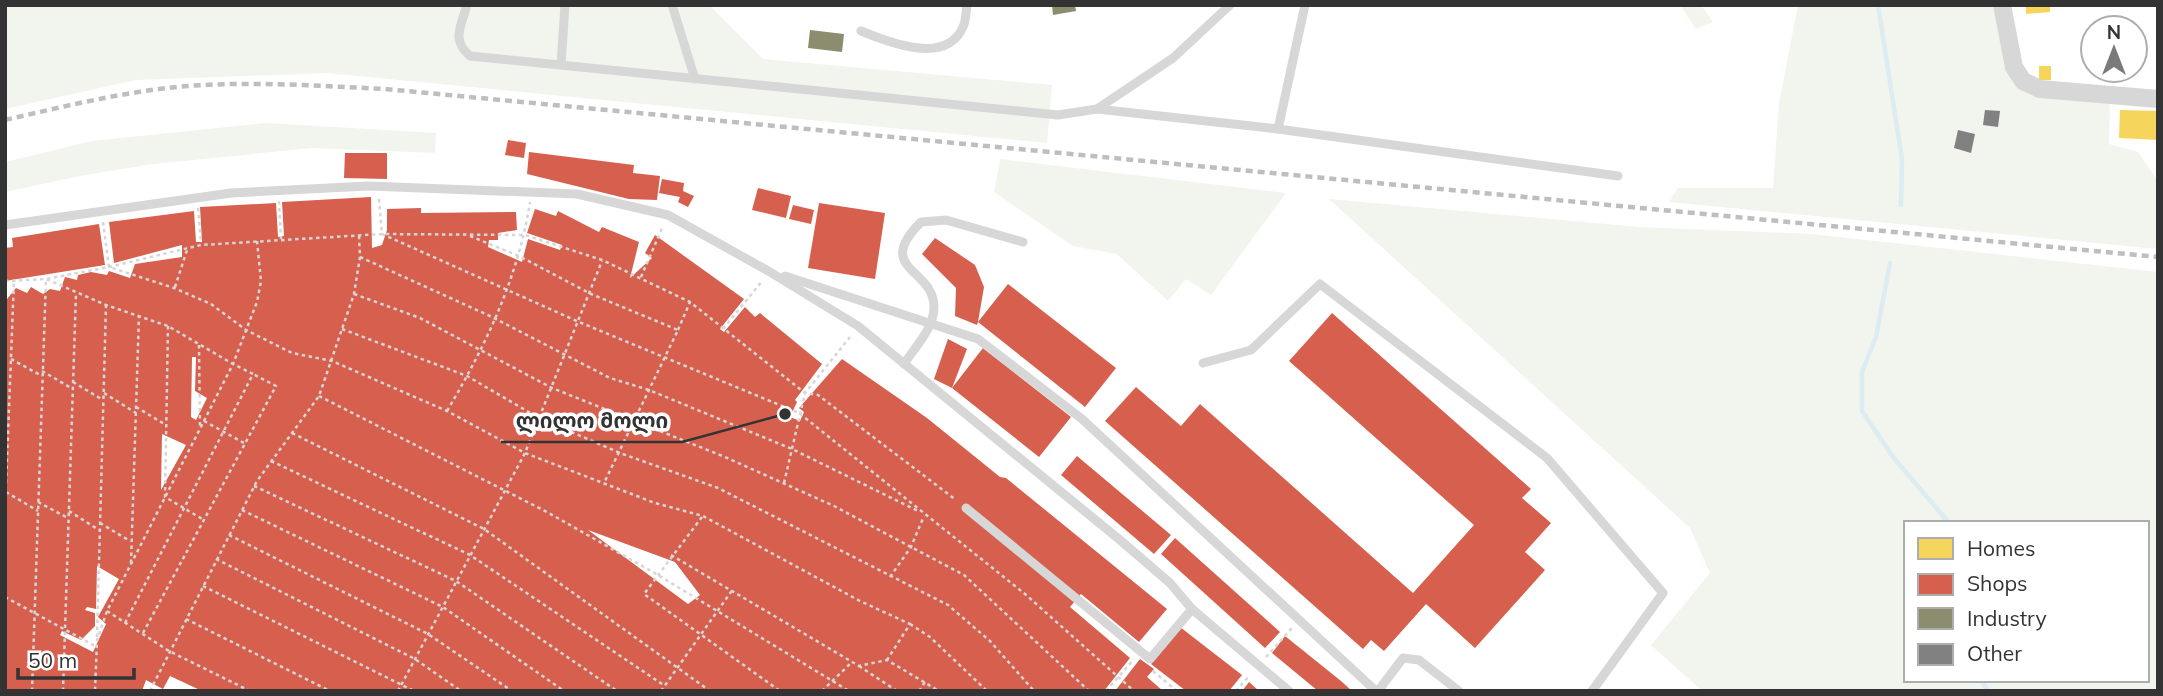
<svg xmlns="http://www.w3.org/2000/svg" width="2163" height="696" font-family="Mulish,'Noto Sans Georgian',sans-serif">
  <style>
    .green { fill: #f1f5ed; fill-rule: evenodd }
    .homes { fill: #f6d55c }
    .shops { fill: #d6604d; fill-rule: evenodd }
    .industry { fill: #8c8c6e }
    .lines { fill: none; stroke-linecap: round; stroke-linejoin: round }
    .stream { stroke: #ddebf3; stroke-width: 4.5 }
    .building { fill: #818181 }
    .path { stroke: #d6d6d6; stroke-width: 2.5; stroke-dasharray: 3.5 3.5; stroke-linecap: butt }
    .service { stroke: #d7d7d7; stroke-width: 9 }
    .minor { stroke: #d7d7d7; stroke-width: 18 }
    .rail { stroke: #bebebe; stroke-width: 4.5; stroke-dasharray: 7 5; stroke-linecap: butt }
    .leader { fill: none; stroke: #333; stroke-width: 2.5 }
    .callout-dot { fill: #333; stroke: #fff; stroke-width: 2.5 }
    .callout-label { font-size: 21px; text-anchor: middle; font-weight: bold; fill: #333; stroke: #fff; stroke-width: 7; stroke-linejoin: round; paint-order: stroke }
  </style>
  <rect width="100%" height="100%" fill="#fff"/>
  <g class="green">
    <polygon points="5,5 709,5 763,59 1052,85 1047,143 326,73 136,80 5,109"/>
    <polygon points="1680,5 1701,5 1713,22 1696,29"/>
    <polygon points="1798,5 1997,5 2010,75 2110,101 2109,144 2138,152 2158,181 2158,249 1669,202 1678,188 1773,188 1779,103"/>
    <polygon points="266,123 436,133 435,153 312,148 153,164 85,175 5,192 5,162 92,141"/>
    <polygon points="1000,159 1286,193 1211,295 1186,279 1168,301 1117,254 1073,246 994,192"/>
    <path d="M1329,199L1639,227L1812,234L2158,272V691H1702L1651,645L1710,573L1690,528ZM1906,523H2147V680H1906Z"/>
  </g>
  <g class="homes">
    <polygon points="2026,5 2050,5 2050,12 2026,14"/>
    <rect x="2039" y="66" width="12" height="14"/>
    <polygon points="2120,110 2158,111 2158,140 2119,138"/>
  </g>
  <g class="shops">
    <polygon points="508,140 526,143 524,158 505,155"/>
    <polygon points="529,152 634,165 633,173 660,176 657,200 629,199 527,174"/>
    <polygon points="345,153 387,153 387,179 344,178"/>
    <polygon points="662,179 684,183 683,191 694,196 688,207 678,202 680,197 659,193"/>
    <polygon points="758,188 791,196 786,218 752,210"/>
    <path d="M371,197L372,248L382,245L387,230V209L421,208V213L516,212L517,230L498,233V240H489L488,247L522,262L528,239L560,250L562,245L527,233L535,209L556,216L558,211L599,232L602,227L639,242L630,278L652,258L645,253L655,235L744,299L720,329L724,332L745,307L755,317L760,313L822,364L795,400L797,402L790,417L800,421L804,412L799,408L842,359L927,418L1000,477L1006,478L1167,609L1139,642L1081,594L1070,607L1130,658L1104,691H202L170,676L163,689L146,680L142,691H5V297L7,299L16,288L27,293L31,287L43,294L50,289L60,291L65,277L77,280L78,275L91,272L107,275L109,271L130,278L135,264L182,257V245L114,263L109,222L194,211L196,242H202L200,207L276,203L278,237L284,236L282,202ZM192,357H196L195,391L207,398L196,420L191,417ZM162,434L186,445L161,490ZM588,530L675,562L700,595L688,604ZM97,566L119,579L98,617L106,624L93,652L60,635L62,631L81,640L95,626V613L85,610L87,607L96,609Z"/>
    <polygon points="819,203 885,213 875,279 808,268"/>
    <polygon points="793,205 814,210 811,224 789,219"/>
    <polygon points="99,224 105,265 5,281 5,248 13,247 12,238"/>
    <polygon points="935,238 975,265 984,287 978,322 1008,284 1116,368 1085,407 978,322 977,325 955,316 956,288 922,254"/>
    <polygon points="1332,313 1531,489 1522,498 1551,523 1525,552 1545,570 1475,648 1426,604 1384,651 1371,640 1363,649 1105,421 1136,387 1181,426 1200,404 1413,593 1474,525 1289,361"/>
    <polygon points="948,339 967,349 952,388 934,379"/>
    <polygon points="983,348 1071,417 1039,457 952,388"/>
    <polygon points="1077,456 1171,535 1154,554 1061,475"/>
    <polygon points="1175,538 1280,632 1265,648 1161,554"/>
    <polygon points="1180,627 1242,675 1229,691 1186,691 1151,664"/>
    <polygon points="1285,636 1341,681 1352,691 1318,691 1272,653"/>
    <polygon points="1140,659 1154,669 1147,677 1163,691 1115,691"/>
    <polygon points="1249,682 1259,691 1242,691"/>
  </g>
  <g class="industry">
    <polygon points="1052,5 1075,5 1076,11 1053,15"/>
    <polygon points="810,30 844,34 842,52 808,48"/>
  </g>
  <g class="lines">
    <g class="stream">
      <polyline points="1878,5 1902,159 1901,205"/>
      <polyline points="1890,263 1876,337 1862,372 1862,411 1893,457 1949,523"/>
      <polyline points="1981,680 1988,691"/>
    </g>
  </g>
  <g class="building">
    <polygon points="1985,110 2000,111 1998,127 1983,125"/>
    <polygon points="1958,130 1975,134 1971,153 1954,148"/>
  </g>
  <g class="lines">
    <g class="path">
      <polyline points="379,199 382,234 579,322 799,413 1025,594 1134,691"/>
      <polyline points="279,201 281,239"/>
      <polyline points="198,208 201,243"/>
      <polyline points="103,222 109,267 174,288 211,304 246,330 292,353 332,361 447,411 525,453 655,503 703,516 860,601 910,624 887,660"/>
      <polyline points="470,236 519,256 591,294 678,330 604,483"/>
      <polyline points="360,257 490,316 610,378 649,390 792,449 920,512"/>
      <polyline points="641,277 663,226"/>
      <polyline points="5,281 46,279 109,267 201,245 382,234 525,235 602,260 690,302 805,393 818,395 956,500"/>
      <polyline points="175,287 188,247"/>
      <polyline points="354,294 420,318 552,388 725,457 834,506 911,547 964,575 1089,691"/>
      <polyline points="168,326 165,497 204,520"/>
      <polyline points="342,329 467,376 539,418 620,453 718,488 948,605 990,641 1034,691"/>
      <polyline points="723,329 763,280"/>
      <polyline points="678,330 690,302"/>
      <polyline points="199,345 200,429"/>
      <polyline points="11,359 42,376"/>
      <polyline points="42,371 73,389"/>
      <polyline points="73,382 103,400"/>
      <polyline points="104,393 136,413"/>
      <polyline points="319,396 547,512 658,575 849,691"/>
      <polyline points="136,407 166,425"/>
      <path d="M447,411C486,345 518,278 530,202"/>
      <polyline points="204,421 244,443"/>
      <polyline points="292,433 484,529 710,691"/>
      <polyline points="271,461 470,555 665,686"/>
      <polyline points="784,483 805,393 850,337"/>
      <polyline points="254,486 456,581 617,691"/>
      <polyline points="6,492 38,511"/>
      <polyline points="38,502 68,518"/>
      <polyline points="242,510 443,607 564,691"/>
      <polyline points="5,511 14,280"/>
      <polyline points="69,511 99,530"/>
      <polyline points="702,517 644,594 780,691"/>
      <polyline points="100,523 130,541"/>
      <polyline points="229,535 428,634 512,691"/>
      <polyline points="671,555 859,666 887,660 939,691"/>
      <polyline points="216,559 415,659 461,691"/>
      <polyline points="131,563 139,315"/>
      <polyline points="890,577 911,547 924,516"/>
      <polyline points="203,586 414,691"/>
      <polyline points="5,597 97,647"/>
      <polyline points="107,611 169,651 250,691"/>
      <polyline points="186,619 330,691"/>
      <polyline points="125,623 253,374 233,364 257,302 261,281 257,241"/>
      <polyline points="910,624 930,637 987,691"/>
      <polyline points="143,633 276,386 253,374"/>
      <polyline points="97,637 106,305"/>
      <polyline points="1266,657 1292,628"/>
      <polyline points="859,666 897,691"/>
      <polyline points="1153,671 1177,691"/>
      <polyline points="32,691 46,279 106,305 168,326 233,364 107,611 97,640 95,691"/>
      <polyline points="63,691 76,293"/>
      <polyline points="150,691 257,481 319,396 354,294 360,257 359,235"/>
      <polyline points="398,691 525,453 602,261"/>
      <polyline points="661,691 733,589"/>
      <polyline points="822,691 852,662"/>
      <polyline points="919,691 925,682"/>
      <polyline points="1106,691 1134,659"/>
      <polyline points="1236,691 1250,675"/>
    </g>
    <g class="service">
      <path d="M467,5C461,26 451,40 470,56L1058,115L1097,109L1173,58L1230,5"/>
      <polyline points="672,5 695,79"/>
      <path d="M861,31C888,42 946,66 963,27C966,21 966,12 967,5"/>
      <polyline points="561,65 565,5"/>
      <polyline points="1097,109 1278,129 1618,176"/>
      <polyline points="1278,129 1305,5"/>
      <polyline points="5,225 231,193 369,186 577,194 668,215 770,272 858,326 1120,540 1170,583 1192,609 1289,691"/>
      <polyline points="785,276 978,339 1082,419 1376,691"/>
      <polyline points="1203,363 1251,350 1320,284 1547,458 1663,593 1592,691"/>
      <path d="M904,364C915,347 934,328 934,307C934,268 873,270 921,222L946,220L1023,242"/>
      <polyline points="966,508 1150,659 1192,609"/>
      <polyline points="1378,691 1403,658 1419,660 1459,691"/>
    </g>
    <polyline class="minor" points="2002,5 2014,67 2023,81 2040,89 2158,99"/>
    <path class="rail" d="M5,120C66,106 126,91 188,86C254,81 320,86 385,89L2158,257"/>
  </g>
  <path class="leader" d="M785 414L682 442H501"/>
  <circle class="callout-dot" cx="785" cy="414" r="7"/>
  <g class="callout-label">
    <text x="592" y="428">ლილო მოლი</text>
  </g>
  <rect width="2163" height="696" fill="none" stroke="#333333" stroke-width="14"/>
  <rect x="1904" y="521" width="245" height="161" fill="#ffffff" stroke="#adadad" stroke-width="2"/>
  <rect x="1918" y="538" width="35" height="21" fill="#f6d55c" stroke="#adadad" stroke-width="2"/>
  <text x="1967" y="556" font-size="21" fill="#333333">Homes</text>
  <rect x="1918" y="574" width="35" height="21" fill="#d6604d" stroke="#adadad" stroke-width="2"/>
  <text x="1967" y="591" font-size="21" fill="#333333">Shops</text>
  <rect x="1918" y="608" width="35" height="21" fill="#8c8c6e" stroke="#adadad" stroke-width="2"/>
  <text x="1967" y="626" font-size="21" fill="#333333">Industry</text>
  <rect x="1918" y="644" width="35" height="21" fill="#818181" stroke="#adadad" stroke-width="2"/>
  <text x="1967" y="661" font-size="21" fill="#333333">Other</text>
  <g transform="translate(2114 49)"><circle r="33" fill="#ffffff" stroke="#adadad" stroke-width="2"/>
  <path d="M0-5L12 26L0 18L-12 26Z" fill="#7a7a7a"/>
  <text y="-10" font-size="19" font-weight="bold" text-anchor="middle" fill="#333333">N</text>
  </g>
  <path d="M18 668v10h116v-10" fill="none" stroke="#333333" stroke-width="3.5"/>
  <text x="28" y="668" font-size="21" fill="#333333" stroke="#ffffff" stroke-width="5" paint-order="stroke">50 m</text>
</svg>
